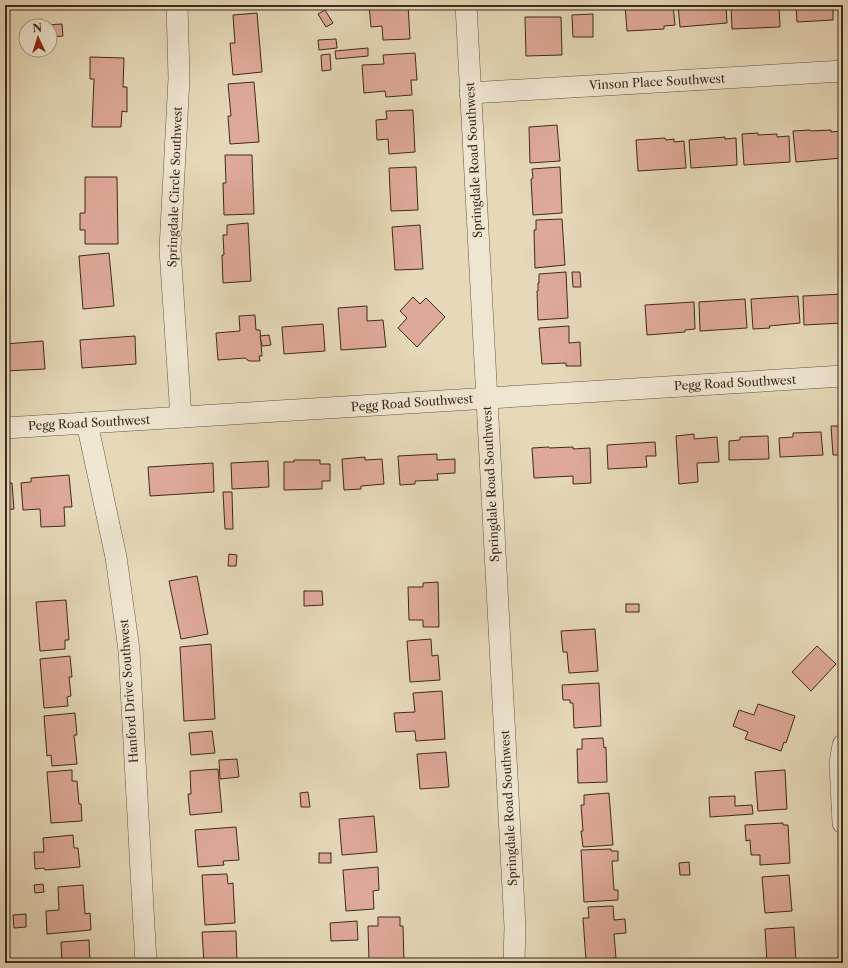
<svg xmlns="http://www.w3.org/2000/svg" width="848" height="968" font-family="'Libre Caslon Text',serif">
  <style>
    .building { fill: #dfa998; stroke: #3d2b1d }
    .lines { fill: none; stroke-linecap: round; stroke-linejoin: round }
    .street-casing { stroke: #675644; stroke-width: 22 }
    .street { stroke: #efe6d1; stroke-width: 21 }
    .labels { text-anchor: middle; stroke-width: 3; stroke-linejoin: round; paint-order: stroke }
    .street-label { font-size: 12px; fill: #3d2b1d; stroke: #efe6d1 }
  </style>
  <rect width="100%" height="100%" fill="#e6d9b8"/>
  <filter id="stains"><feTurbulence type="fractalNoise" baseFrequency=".005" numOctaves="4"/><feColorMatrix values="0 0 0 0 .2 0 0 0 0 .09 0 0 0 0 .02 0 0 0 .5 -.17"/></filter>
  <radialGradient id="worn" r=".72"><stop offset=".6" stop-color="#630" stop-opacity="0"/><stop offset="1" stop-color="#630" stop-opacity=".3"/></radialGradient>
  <g class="building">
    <polygon points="369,5 408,5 410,39 383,40 382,26 371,27"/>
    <polygon points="625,5 673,5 675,25 664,26 664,29 627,31"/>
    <polygon points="678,5 726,5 727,23 680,27"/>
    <polygon points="731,5 779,5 780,27 732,29"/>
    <polygon points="796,5 833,5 833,20 797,22"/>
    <polygon points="325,10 333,23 326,27 318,14"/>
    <polygon points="257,13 262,72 233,75 230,43 235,43 233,15"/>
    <polygon points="593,14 593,37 573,37 572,15"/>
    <polygon points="525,17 561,17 562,55 526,56"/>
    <polygon points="62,24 63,36 50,37 50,26 45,26 45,25"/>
    <polygon points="336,39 337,48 319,50 318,40"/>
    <polygon points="368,48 368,56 336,59 335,51"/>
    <polygon points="415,53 417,80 411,80 412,95 386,97 385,91 364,93 362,65 384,64 383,55"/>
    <polygon points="330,54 331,70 322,71 321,55"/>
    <polygon points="90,57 124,58 123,87 127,87 127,112 122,111 121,127 92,127 94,79 90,79"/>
    <polygon points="254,82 259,142 230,144 228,116 231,116 228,84"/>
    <polygon points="413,110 415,152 389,154 388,139 377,140 376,120 387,119 386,111"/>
    <polygon points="557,125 560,161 530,163 529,127"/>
    <polygon points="810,130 811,131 831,130 831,132 841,131 842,158 796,162 793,131"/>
    <polygon points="758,133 758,135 777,134 777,137 789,136 790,162 744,165 742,134"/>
    <polygon points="725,137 725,139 736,138 737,165 691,168 689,140"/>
    <polygon points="665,138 666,140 674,139 674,142 684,141 686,168 638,171 636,140"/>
    <polygon points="225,155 252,155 254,214 224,215 223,183 226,183"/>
    <polygon points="416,167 418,210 391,211 389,168"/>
    <polygon points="560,167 562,213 533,215 531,179 533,178 532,169"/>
    <polygon points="85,177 117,177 118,244 85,244 85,230 80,230 80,213 85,213"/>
    <polygon points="562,219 565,265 535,268 534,230 536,230 536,220"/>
    <polygon points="248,223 251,281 223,283 222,255 224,255 223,235 227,235 227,225"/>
    <polygon points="420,225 423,269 395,270 392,227"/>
    <polygon points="109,253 114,306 83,309 79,256"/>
    <polygon points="566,272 568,318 538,320 537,291 538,291 538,283 539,283 539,274"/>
    <polygon points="572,272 580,272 581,287 573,287"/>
    <polygon points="843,294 842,323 804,325 803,296"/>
    <polygon points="798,296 800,323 769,326 770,328 753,329 751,299"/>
    <polygon points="413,297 420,304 426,298 445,317 417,347 398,328 407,318 400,311"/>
    <polygon points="745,299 747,328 700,331 699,302"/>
    <polygon points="694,302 695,329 685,330 685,332 647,335 645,305"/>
    <polygon points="367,306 367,321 383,320 386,347 341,350 338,308"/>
    <polygon points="255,315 256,330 260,330 262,356 259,356 260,361 249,361 245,358 218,360 216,333 240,331 239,316"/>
    <polygon points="323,324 325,351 284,354 282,327"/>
    <polygon points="569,326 569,343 580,342 581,366 566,366 566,363 542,364 539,328"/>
    <polygon points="269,335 271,345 262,346 260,336"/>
    <polygon points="135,336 136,364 82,368 80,340"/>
    <polygon points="43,341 45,369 5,371 5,344"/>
    <polygon points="831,426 843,426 843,455 833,455"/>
    <polygon points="821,432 823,455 780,457 779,438 793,437 793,433"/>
    <polygon points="694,434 694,439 717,437 719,462 697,463 698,482 679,484 676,436"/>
    <polygon points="768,436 769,459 729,460 729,441 740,440 740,437"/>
    <polygon points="655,442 656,456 646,456 647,467 608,469 607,445"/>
    <polygon points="549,447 549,448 573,447 573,449 590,448 591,483 573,484 573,476 534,478 532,448"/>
    <polygon points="437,454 437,460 455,459 455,473 437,474 438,480 415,481 415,484 400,485 398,456"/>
    <polygon points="365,457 365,460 382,459 384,484 361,486 361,489 344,490 342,459"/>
    <polygon points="294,460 320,460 320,464 330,464 330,481 322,481 322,489 284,490 284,462 294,462"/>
    <polygon points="268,461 269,487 232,489 231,463"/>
    <polygon points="213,463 214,492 150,496 148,467"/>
    <polygon points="69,475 72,507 64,507 65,526 41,527 40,509 23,510 21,483 31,482 31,478"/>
    <polygon points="12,483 14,509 5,510 5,484"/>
    <polygon points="223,492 232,492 233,529 225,529"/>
    <polygon points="229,554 237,555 236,566 228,566"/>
    <polygon points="197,576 208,634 181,639 169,581"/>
    <polygon points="438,582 439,627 423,627 423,620 409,620 408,587 423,587 423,583"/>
    <polygon points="304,591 322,591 323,605 304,606"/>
    <polygon points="66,600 69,640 65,640 65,649 40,651 36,602"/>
    <rect x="626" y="604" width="13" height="8"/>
    <polygon points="595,629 598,671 569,673 567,652 563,652 561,631"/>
    <polygon points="431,639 432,656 438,655 440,680 410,682 407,641"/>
    <polygon points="211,644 215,719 184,721 180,647"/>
    <polygon points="817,646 836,664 811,691 792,672"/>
    <polygon points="70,656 72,677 69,677 71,696 67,697 68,706 44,708 40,659"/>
    <polygon points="599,683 601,726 574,728 573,703 570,703 570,700 563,700 562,685"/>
    <polygon points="442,691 445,739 416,741 415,731 396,732 394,713 415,712 413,693"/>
    <polygon points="758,704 795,716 786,743 784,742 781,751 745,739 748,732 733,726 739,710 754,715"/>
    <polygon points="75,713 77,735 74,735 77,764 52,766 51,755 47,756 44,716"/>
    <polygon points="212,731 215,753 191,755 189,733"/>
    <polygon points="603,738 604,748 606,747 607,782 578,783 577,749 582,749 582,739"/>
    <polygon points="446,752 449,787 420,789 417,754"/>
    <polygon points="237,759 239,777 220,779 219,760"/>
    <polygon points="218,769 222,812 190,815 188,794 191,794 190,771"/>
    <polygon points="72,770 72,781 77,781 79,804 81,804 82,821 51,823 47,772"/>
    <polygon points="785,770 787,809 758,811 755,772"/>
    <polygon points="308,792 310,807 301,807 300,793"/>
    <polygon points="609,793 613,845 583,847 581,831 583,831 581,805 584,805 584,795"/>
    <polygon points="735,796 735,806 752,805 753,814 710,817 709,797"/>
    <polygon points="374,816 377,852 342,855 339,819"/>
    <polygon points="783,823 783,825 788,825 790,863 760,865 760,855 751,855 750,840 746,841 745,825"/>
    <polygon points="236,827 239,860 223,861 224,865 198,867 195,830"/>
    <polygon points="73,835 74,848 78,848 80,867 45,870 44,868 35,869 34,852 44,852 43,838"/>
    <polygon points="611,849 611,851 618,851 618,861 612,861 614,890 618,890 618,900 584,902 581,850"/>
    <rect x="319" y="853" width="12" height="10"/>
    <polygon points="689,862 690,875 680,875 679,863"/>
    <polygon points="378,867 379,890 373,891 374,909 346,911 343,870"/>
    <polygon points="227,874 228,884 233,883 235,923 205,925 202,875"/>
    <polygon points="789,875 792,911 765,913 762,877"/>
    <polygon points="43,884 44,892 35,893 34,885"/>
    <polygon points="83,885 85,914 90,913 91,930 47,934 46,911 59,910 58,887"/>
    <polygon points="613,906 614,920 625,919 626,933 614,934 616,958 586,960 583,918 589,918 588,907"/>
    <polygon points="26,914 26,927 14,928 13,915"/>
    <polygon points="378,917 400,917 400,926 403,926 404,963 369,963 368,926 378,926"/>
    <polygon points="357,921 358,940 331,941 330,923"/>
    <polygon points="794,927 796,963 767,963 765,929"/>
    <polygon points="236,931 237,963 204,963 202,932"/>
    <polygon points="89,940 90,963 62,963 61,942"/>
  </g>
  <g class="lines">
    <defs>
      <g id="street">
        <polyline points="177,5 179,78 170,249 181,417"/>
        <polyline points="466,5 515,927 514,963"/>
        <polyline points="470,93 843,71"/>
        <polyline points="87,423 116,557 129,650 146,963"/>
        <polyline points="5,428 843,376"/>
        <polyline points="843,745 840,763 843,823"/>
      </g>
    </defs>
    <use href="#street" class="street-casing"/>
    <use href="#street" class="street"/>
  </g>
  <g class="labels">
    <g class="street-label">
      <text transform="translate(657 82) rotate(-3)" y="4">Vinson Place Southwest</text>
      <text transform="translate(474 160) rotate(-93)" y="4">Springdale Road Southwest</text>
      <text transform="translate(175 187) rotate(-88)" y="4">Springdale Circle Southwest</text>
      <text transform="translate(735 383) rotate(-3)" y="4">Pegg Road Southwest</text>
      <text transform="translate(412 403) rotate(-4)" y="4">Pegg Road Southwest</text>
      <text transform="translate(89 423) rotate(-3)" y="4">Pegg Road Southwest</text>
      <text transform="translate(491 484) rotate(-93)" y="4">Springdale Road Southwest</text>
      <text transform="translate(129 691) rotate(-94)" y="4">Hanford Drive Southwest</text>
      <text transform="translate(509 808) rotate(-93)" y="4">Springdale Road Southwest</text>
    </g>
  </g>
  <rect width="848" height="968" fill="none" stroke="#e6d9b8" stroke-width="20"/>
  <rect x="6" y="6" width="836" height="956" fill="none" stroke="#3d2b1d" stroke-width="2"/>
  <rect x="10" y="10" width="828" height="948" fill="none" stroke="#3d2b1d"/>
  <g transform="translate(38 38) rotate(356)"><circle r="19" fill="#efe6d1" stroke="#a89b89"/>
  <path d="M0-3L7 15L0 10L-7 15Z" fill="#8f2418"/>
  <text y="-6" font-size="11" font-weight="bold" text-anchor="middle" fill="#3d2b1d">N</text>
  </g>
  <rect width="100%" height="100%" filter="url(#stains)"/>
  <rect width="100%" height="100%" fill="url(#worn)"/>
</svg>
